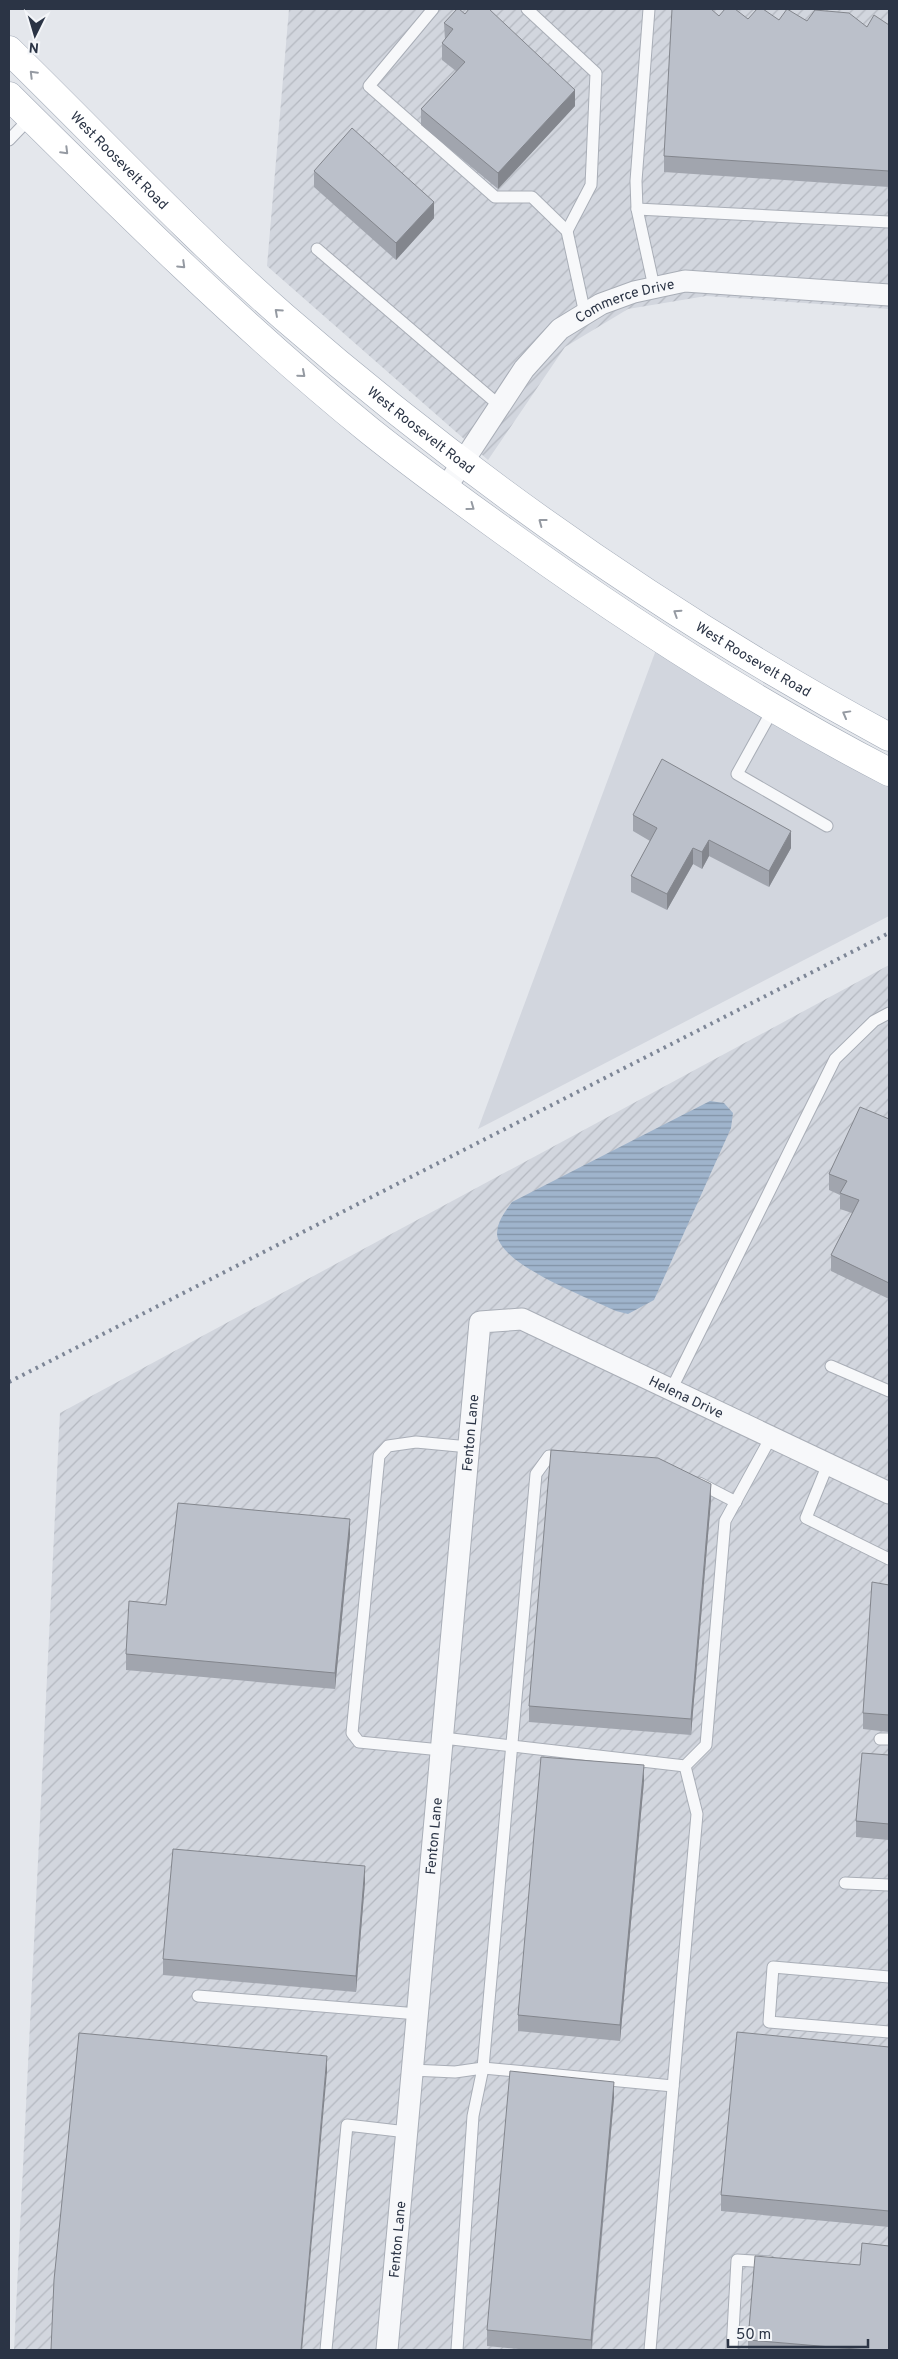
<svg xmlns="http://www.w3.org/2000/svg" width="898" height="2359" font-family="Overpass,sans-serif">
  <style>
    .built { fill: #d2d6de }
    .industrial { fill: url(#industrial-furrows) }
    .water { fill: url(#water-rules) }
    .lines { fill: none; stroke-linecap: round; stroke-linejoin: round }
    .service-casing { stroke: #a9aeb7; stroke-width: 13 }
    .minor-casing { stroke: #a9aeb7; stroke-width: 23 }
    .primary-casing { stroke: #a3abb8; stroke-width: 29 }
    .service { stroke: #f7f8fa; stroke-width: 11 }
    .minor { stroke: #f7f8fa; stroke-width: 21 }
    .primary { stroke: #fff; stroke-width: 28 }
    .rail { stroke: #7d8696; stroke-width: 4; stroke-dasharray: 2.5 5; stroke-linecap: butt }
    .wall { fill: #a1a5ae }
    .shaded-wall { fill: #83868d }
    .building { fill: #bbc0ca; stroke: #83868d }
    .oneway { stroke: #959aa2 }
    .labels { text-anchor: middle; stroke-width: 4; stroke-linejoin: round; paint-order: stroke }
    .street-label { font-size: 14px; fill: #2b3445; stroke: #f4f6f9 }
  </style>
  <defs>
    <pattern id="industrial-furrows" width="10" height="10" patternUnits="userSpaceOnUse" patternTransform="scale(1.25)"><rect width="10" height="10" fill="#d2d6de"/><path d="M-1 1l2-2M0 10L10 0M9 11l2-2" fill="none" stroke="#b4b8c0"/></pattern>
    <pattern id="water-rules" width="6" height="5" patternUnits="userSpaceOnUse" patternTransform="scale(1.25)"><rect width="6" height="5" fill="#9fb4cc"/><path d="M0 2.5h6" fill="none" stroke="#8293a7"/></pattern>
  </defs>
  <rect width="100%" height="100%" fill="#e4e7ec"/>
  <polygon class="built" points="656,650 889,785 889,916 478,1129"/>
  <g class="industrial">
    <polygon points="289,9 889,9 889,309 706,296 628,309 565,347 488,460 267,266"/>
    <polygon points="889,965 889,2350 14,2350 60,1413"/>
  </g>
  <path class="water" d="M710,1101L724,1103L733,1113L731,1128L654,1300L628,1314L616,1311C591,1299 497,1264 497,1233C498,1220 505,1212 512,1202Z"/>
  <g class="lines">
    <defs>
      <g id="service">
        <polyline points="433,9 369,86 495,197 532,197 567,231 585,314"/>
        <polyline points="527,9 596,73 591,185 567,231"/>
        <polyline points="649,9 636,181 637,209 654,287"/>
        <polyline points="9,140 31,117"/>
        <polyline points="637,209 889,222"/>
        <polyline points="317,249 500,406"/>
        <polyline points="773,709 737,774 827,826"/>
        <polyline points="831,1366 889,1391"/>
        <polyline points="671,1390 835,1059 874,1021 889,1013"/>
        <polyline points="828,1464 806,1518 889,1559"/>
        <polyline points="699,1483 736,1502"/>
        <polyline points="443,1738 685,1766 706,1745 725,1521 771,1437"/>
        <polyline points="880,1739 889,1739"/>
        <polyline points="441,1750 359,1742 352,1733 379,1456 388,1446 416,1442 469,1447"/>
        <polyline points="845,1883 889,1885"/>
        <polyline points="889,1977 773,1967 769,2022 889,2032"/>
        <polyline points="198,1996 418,2014"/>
        <polyline points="412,2070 455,2072 483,2068 673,2086"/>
        <polyline points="326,2350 347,2125 407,2132"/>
        <polyline points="457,2350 473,2116 483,2068 536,1474 549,1456 565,1457"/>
        <polyline points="650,2350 697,1814 685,1766"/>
        <polyline points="732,2350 737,2260 770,2262"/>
      </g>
      <g id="minor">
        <path id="s1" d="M445,489L524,369L560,329L601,304L634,292L685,281L889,295"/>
        <path id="s2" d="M387,2350L480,1322L522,1319L889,1493"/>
      </g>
      <g id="primary">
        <path id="s3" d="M9,50C100,139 188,233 284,317C470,479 672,620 889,737"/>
        <path d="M9,96C125,211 242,327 370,431C414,466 459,499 505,532C628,621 754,702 889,772"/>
      </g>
    </defs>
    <use href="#service" class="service-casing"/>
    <use href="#minor" class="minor-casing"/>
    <use href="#primary" class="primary-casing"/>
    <use href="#service" class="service"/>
    <use href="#minor" class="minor"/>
    <use href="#primary" class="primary"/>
    <polyline class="rail" points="9,1382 889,933"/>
  </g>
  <g class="wall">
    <polygon points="719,16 748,19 807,21 867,27 889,25 889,187 664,172 664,156"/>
    <polygon points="444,23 575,106 498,189 421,125 421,109 456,71 442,60 442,43 445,40"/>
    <polygon points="314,171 434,218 396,260 314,187"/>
    <polygon points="633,815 791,848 769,887 709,856 702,869 693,864 667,910 631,892 631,876 650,841 633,831"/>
    <polygon points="889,1119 889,1299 831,1271 831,1255 852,1213 840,1209 840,1195 829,1190 829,1174"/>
    <polygon points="711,1500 691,1735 529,1722 529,1706"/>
    <polygon points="350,1535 335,1689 126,1670 126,1654 166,1605"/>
    <polygon points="889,1585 889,1732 863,1729 863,1713"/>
    <polygon points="889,1755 889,1840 856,1837 856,1821"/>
    <polygon points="644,1781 620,2041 518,2031 518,2015"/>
    <polygon points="365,1882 356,1992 163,1975 163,1959"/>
    <polygon points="889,2047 889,2227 721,2211 721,2195"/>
    <polygon points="614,2098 592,2350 529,2350 487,2346 487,2330"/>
    <polygon points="860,2265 889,2350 748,2350 748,2340"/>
  </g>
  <g class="shaded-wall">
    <polygon points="575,90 575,106 498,189 498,173"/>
    <polygon points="434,202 434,218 396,260 396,243"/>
    <polygon points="791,831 791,848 769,887 769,871"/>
    <polygon points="709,840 709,856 702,869 702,852"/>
    <polygon points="693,848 693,864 667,910 667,894"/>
    <polygon points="711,1484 711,1500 691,1735 691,1719"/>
    <polygon points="350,1519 350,1535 335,1689 335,1673"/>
    <polygon points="644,1765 644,1781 620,2041 620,2025"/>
    <polygon points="365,1866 365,1882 356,1992 356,1976"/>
    <polygon points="327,2056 327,2072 302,2350 301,2350"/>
    <polygon points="614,2082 614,2098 591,2350 591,2340"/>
  </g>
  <g class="building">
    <polygon points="457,9 459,9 465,14 469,9 489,9 575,90 498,173 421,109 465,62 442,43 453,29 444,23"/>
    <polygon points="672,9 711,9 719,16 725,9 735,9 748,19 757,9 763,9 779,20 787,9 807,21 815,10 849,13 867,27 874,15 889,25 889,171 664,156"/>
    <polygon points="352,128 434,202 396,243 314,171"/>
    <polygon points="662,759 791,831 769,871 709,840 702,852 693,848 667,894 631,876 657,828 633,815"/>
    <polygon points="860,1107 889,1119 889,1283 831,1255 859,1200 840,1193 847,1181 829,1174"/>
    <polygon points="551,1450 658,1458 711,1484 691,1719 529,1706"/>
    <polygon points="178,1503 350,1519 335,1673 126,1654 129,1601 166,1605"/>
    <polygon points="872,1582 889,1585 889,1715 863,1713"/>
    <polygon points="862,1753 889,1755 889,1824 856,1821"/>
    <polygon points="541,1757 644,1765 620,2025 518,2015"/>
    <polygon points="173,1849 365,1866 356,1976 163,1959"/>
    <polygon points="737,2032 889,2047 889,2211 721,2195"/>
    <polygon points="79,2033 327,2056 301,2350 51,2350 54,2280"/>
    <polygon points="510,2071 614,2082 591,2340 487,2330"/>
    <polygon points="862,2243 889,2246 889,2350 867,2350 748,2340 755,2256 860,2265"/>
  </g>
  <defs><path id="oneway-chevron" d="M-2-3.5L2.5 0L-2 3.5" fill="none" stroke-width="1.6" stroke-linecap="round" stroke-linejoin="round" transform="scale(1.25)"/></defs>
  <g class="oneway">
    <use href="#oneway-chevron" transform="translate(33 74) rotate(-135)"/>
    <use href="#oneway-chevron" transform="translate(65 151) rotate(45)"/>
    <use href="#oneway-chevron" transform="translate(182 265) rotate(44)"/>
    <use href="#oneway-chevron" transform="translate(278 312) rotate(-138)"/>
    <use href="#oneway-chevron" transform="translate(302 374) rotate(41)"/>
    <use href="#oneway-chevron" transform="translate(471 507) rotate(36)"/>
    <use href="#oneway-chevron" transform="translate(542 522) rotate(-143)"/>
    <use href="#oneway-chevron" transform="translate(677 613) rotate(-147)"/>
    <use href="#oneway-chevron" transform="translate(846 714) rotate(-151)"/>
  </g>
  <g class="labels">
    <g class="street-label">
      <text dy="5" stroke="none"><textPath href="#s3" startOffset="156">West Roosevelt Road</textPath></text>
      <text dy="5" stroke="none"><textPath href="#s1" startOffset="269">Commerce Drive</textPath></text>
      <text dy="5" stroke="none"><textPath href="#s3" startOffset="561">West Roosevelt Road</textPath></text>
      <text dy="5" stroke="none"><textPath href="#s3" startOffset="965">West Roosevelt Road</textPath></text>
      <text dy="5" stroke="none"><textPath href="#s2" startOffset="1256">Helena Drive</textPath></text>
      <text dy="5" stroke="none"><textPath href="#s2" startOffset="921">Fenton Lane</textPath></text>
      <text dy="5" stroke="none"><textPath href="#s2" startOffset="516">Fenton Lane</textPath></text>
      <text dy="5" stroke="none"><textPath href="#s2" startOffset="111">Fenton Lane</textPath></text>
    </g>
  </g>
  <rect width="898" height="2359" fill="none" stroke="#2b3445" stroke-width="20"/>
  <g transform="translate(35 35) rotate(185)" stroke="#f4f6f9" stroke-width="4" paint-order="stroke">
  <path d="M0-4L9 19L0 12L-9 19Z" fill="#2b3445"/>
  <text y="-8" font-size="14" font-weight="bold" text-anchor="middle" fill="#2b3445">N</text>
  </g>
  <path d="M728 2339v8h140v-8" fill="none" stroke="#2b3445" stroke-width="2.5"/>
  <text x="736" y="2339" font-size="15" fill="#2b3445" stroke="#f4f6f9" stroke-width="4" paint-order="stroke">50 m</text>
</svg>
